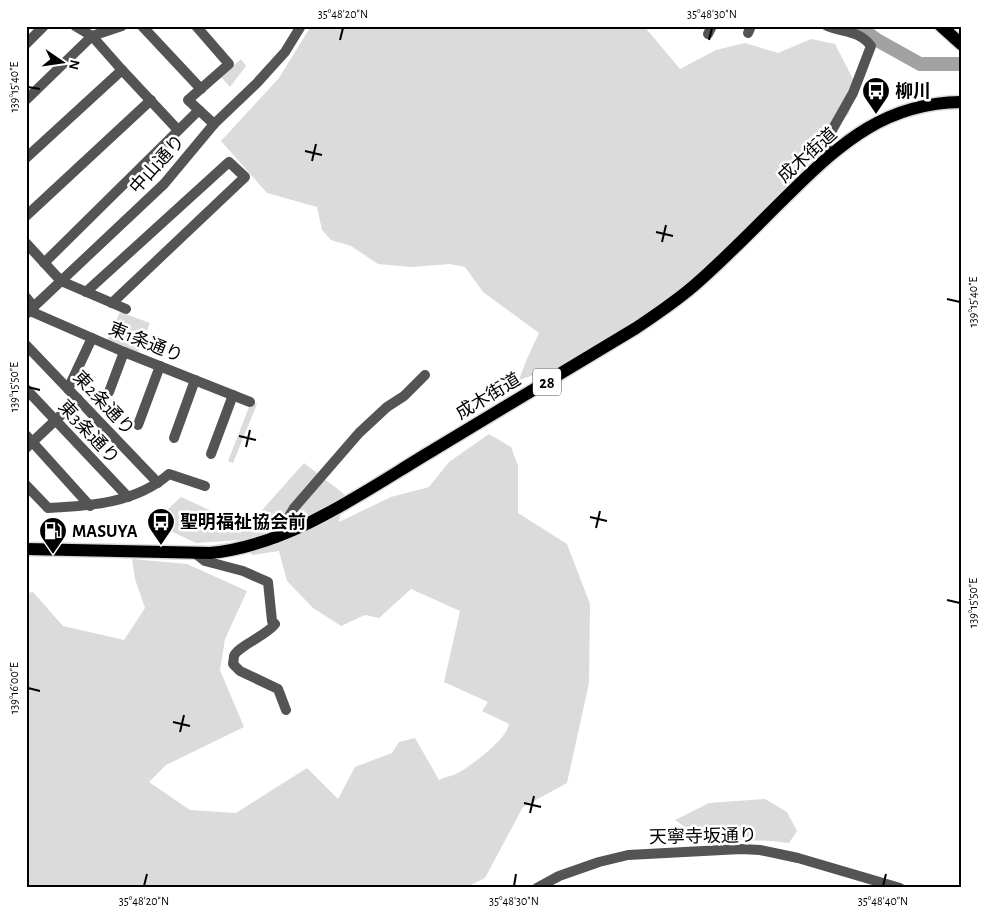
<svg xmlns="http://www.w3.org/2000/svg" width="987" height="914" font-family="'Alegreya Sans','Noto Sans JP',sans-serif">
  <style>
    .green { fill: #dbdbdb }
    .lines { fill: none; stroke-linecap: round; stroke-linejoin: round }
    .river { stroke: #a2a2a2; stroke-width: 14 }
    .major-casing { stroke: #dbdbdb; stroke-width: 15 }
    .minor { stroke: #545454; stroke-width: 10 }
    .major { stroke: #000; stroke-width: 12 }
    .ticks { fill: none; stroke: #000; stroke-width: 2 }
    .labels { text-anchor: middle; stroke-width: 5; stroke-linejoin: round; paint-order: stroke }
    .shield { fill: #fff; stroke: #4c4c4c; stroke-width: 1 }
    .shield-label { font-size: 16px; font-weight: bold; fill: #000 }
    .poi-label { font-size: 18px; font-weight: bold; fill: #000; stroke: #fff; text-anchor: start }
    .street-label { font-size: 18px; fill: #000; stroke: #fff }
    .neatline { fill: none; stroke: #000; stroke-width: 2 }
    .ticks-label { font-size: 12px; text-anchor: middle; fill: #000 }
  </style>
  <rect width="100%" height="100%" fill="#fff"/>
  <g class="green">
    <polygon points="311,26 644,26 680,69 716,50 745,43 778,53 811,39 835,44 854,81 849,113 788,188 690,284 634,326 556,368 519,380 526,361 539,333 483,292 465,267 450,264 411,267 378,264 351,246 331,240 322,230 317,207 267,193 221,141 279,78"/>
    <polygon points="241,59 246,66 230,87 221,77"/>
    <polygon points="120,312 150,323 138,352 107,341"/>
    <polygon points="251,402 257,404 233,463 228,461"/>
    <path d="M489,434L511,447L518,466V513L567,544L590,604L589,683L567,783L523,807L485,878L465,888H26V593L33,592L63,626L124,640L145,608L135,579L132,559L187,564L247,591L225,639L220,670L244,727L166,765L149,782L190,810L236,813L307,768L338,799L355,767L392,753L399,742L415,738L439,780C445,777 452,776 458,773C471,766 507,739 509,724L482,711L488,702L444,682L460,611L411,589L379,618L365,615L341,626L313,608L287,581L279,551L252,555L241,540L196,543L158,525L168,509L181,497L247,527L304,463L344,494L339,522L391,497L429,487L449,462Z"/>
    <polygon points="765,799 787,812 797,831 789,843 772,841 700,838 675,820 709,803"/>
  </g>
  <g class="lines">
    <polyline class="river" points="857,26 877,40 920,64 961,64"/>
    <defs>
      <g id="major">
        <polyline points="941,26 961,44"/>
        <path d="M26,549L210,553C292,545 366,490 435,449C502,409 569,369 636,328C657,314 678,300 697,283C730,254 760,222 792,191C842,142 886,103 961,102"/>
      </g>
    </defs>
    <use href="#major" class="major-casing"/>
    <g class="minor">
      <polyline points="75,26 92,36 122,26"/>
      <polyline points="142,26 201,89"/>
      <polyline points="196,26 229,64 188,100 214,124"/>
      <polyline points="748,33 751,26"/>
      <polyline points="708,34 712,26"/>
      <polyline points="26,44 44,26"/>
      <polyline points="26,100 92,36 122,70 178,130"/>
      <polyline points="26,158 122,70"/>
      <path d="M826,158L827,139L853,93L871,46C859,30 844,33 827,26"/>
      <polyline points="26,216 151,100"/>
      <polyline points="26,243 61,281 126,309"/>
      <polyline points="44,263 199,110"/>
      <polyline points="86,292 229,162 245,177 112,303"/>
      <polyline points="26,297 34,307"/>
      <polyline points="30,311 124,352 250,402"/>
      <polyline points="26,314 164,184 214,124 257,83 285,52 301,26"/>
      <polyline points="26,345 158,483"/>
      <polyline points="26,389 128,497"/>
      <polyline points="68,389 92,338"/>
      <polyline points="109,392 124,352"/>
      <polyline points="138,425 160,366"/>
      <polyline points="26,435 90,506"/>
      <polyline points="174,438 195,380"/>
      <polyline points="26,448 78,399"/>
      <polyline points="211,454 233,395"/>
      <path d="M26,485L48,508C91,506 136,503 169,474L205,486"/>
      <polyline points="276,538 294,508 359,433 387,407 404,396 425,375"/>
      <path d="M195,553L205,561L243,571L268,582L272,621L275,624C266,636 238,646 234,656C234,657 233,664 233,664L240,671L278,689L286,710"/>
      <polyline points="537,888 559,876 599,862 628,855 741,849 760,850 798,858 900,888"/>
    </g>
    <use href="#major" class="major"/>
  </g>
  <path class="ticks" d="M340,40L343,28M709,40L712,28M28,87L40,89M305,151L322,155M312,161L316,144M656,232L673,236M662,242L666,225M947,299L960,302M28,387L40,390M239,436L256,440M246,447L250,430M590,517L607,521M596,528L600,511M947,600L960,603M28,688L40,691M173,722L190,726M180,732L184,715M524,803L541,807M530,813L534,796M144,886L147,874M514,886L516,874M883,886L886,874"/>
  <defs>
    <symbol id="bus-pin" viewBox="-11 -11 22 30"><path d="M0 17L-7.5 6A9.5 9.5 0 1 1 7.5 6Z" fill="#000" stroke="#fff"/><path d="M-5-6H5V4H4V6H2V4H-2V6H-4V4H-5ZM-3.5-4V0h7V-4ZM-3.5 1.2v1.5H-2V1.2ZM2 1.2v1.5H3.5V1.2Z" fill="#fff"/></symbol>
    <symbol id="fuel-pin" viewBox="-11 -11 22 30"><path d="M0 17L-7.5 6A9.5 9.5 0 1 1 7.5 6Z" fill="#000" stroke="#fff"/><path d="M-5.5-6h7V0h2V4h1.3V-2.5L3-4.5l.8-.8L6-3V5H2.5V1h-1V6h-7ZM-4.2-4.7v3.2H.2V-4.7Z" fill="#fff"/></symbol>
  </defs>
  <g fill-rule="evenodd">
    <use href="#bus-pin" x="860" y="75" width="32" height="43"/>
    <use href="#bus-pin" x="145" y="506" width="32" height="43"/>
    <use href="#fuel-pin" x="37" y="515" width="32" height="43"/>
  </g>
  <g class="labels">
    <rect class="shield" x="533" y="368.5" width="28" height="27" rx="4"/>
    <g class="shield-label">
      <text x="547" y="388">28</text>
    </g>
    <g class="poi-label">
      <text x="895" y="97">柳川</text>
      <text x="180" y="528">聖明福祉協会前</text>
      <text x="72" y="537">MASUYA</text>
    </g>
    <g class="street-label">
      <text transform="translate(807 155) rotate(-42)" y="6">成木街道</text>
      <text transform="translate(157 164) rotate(-48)" y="6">中山通り</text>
      <text transform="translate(146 342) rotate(22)" y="6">東1条通り</text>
      <text transform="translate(488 396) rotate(-31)" y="6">成木街道</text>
      <text transform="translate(104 403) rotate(47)" y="6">東2条通り</text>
      <text transform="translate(89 432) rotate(47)" y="6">東3条通り</text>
      <text transform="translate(703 836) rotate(-1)" y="6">天寧寺坂通り</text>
    </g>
  </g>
  <rect width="987" height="914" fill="none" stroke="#ffffff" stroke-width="55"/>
  <g transform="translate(62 62) rotate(103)" stroke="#ffffff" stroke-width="4" paint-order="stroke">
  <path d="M0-4L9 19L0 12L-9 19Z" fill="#000000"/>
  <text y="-8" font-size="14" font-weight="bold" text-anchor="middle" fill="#000000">N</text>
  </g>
  <rect x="28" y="28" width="932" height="858" class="neatline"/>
  <g class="ticks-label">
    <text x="343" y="18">35°48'20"N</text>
    <text x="712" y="18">35°48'30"N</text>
    <text transform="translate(14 87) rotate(-90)" y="4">139°15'40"E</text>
    <text transform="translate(973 302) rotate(-90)" y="4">139°15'40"E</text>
    <text transform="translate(14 387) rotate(-90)" y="4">139°15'50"E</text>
    <text transform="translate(973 603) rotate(-90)" y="4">139°15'50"E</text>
    <text transform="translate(14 688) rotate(-90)" y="4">139°16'00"E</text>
    <text x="144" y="905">35°48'20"N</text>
    <text x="514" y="905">35°48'30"N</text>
    <text x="883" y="905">35°48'40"N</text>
  </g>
</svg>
